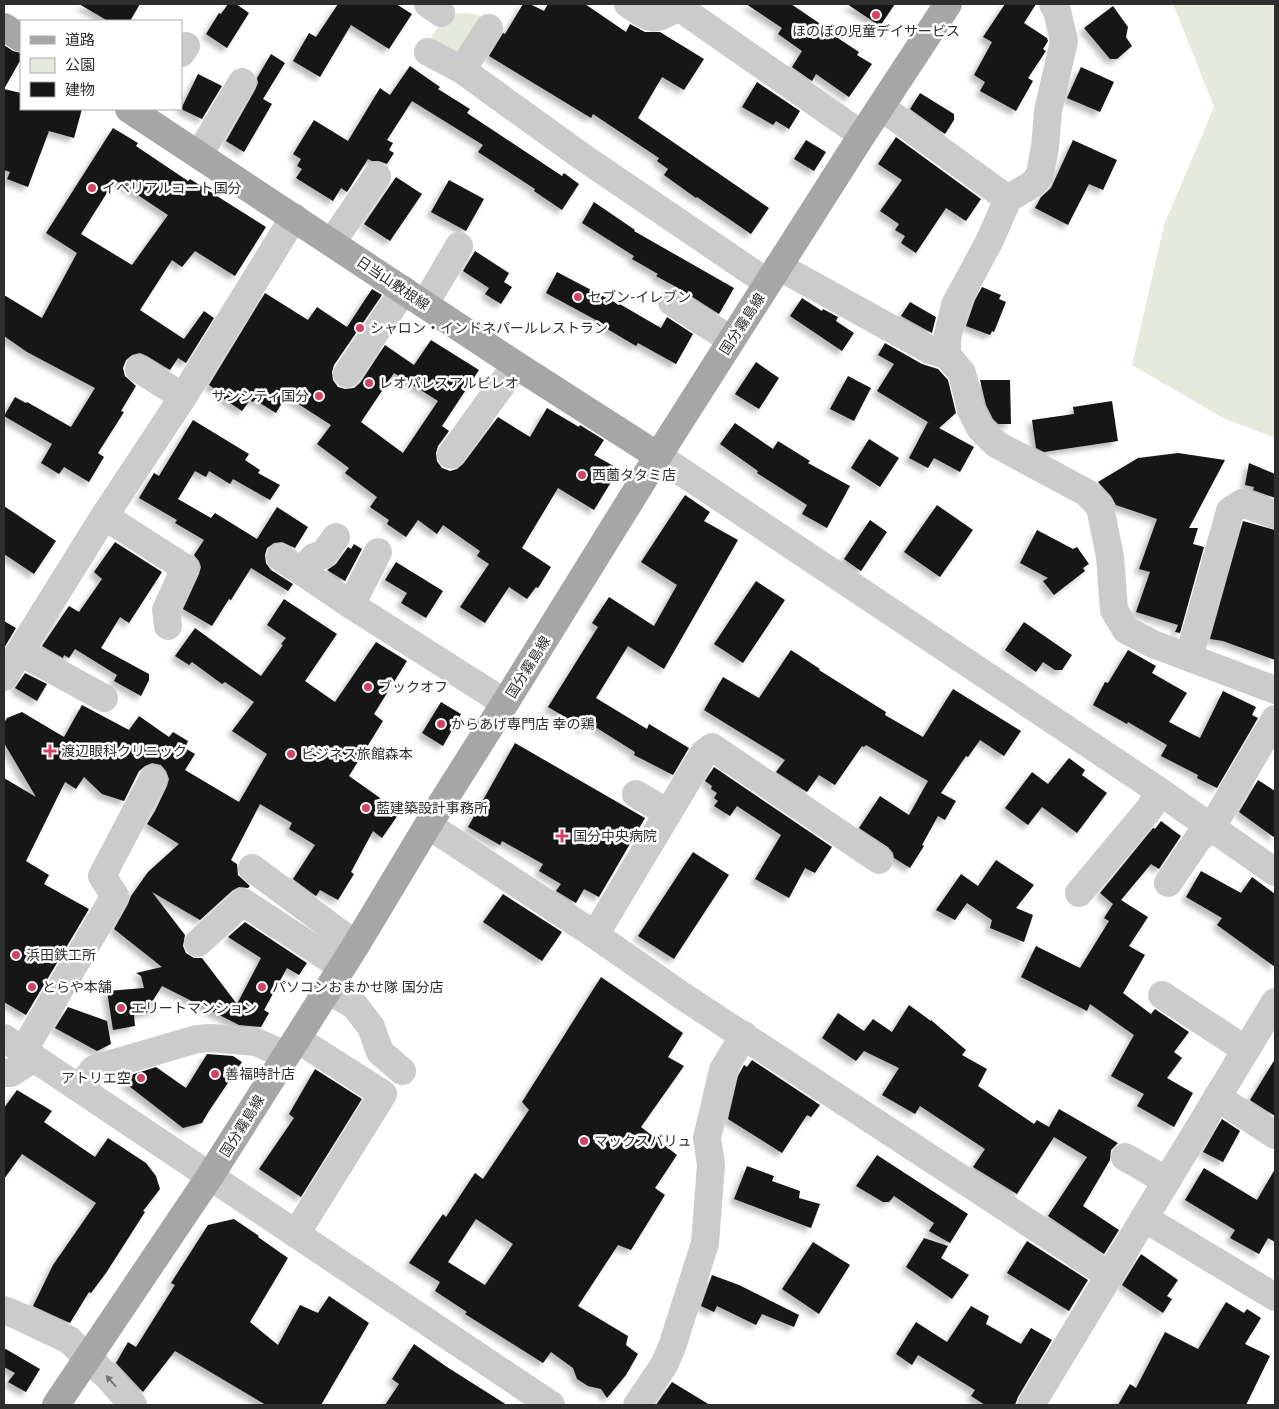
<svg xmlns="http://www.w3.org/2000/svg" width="1279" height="1409" font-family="Lato,'Noto Sans JP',sans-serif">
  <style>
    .green { fill: #e6eadd }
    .building { fill: #151515; fill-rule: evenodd; filter: url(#shadow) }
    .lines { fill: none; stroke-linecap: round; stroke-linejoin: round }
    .minor { stroke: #cbcbcb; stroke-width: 28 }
    .major { stroke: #a6a6a6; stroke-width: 28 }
    .oneway { fill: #757575 }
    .poi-dot { fill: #d24265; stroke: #fff; stroke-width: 2 }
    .labels { text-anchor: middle; stroke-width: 5; stroke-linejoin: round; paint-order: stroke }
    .poi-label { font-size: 14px; fill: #2e2e2e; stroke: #fff; text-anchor: start }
    .street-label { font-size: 14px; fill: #2e2e2e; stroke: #fff }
  </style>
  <defs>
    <filter id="shadow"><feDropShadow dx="-4.5" dy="4.5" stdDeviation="2.5" flood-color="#0004"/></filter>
  </defs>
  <rect width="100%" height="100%" fill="#fff"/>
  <g class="green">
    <polygon points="1173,4 1275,4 1275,438 1223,418 1132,365 1164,225 1214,107"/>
    <polygon points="457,13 468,13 486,17 456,60 428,43 447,14"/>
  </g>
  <g class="building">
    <polygon points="79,4 140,4 130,21 108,21"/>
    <polygon points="228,4 236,4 249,13 227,48 206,34 219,13 221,14"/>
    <polygon points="338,4 396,4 412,14 389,49 351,25 320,77 293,61 309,33 316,37"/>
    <polygon points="523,4 530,4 544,11 548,4 585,4 626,32 630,24 645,32 660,32 704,59 684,90 662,77 638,118 769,208 751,234 697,197 696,198 664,175 668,169 657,161 659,158 593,114 591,118 489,56 503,33 505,34"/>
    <polygon points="746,4 791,4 819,23 818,25 859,52 857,55 872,64 849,97 816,74 812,81 792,67 802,51 778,34 782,28"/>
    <polygon points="847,4 895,4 880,26"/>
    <polygon points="1005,4 1036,4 1024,23 1047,38 1048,41 1043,49 1046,51 1028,78 1033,81 1016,111 980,91 985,82 974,75 992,42 983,37"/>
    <polygon points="1113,6 1128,27 1126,37 1132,46 1117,59 1110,59 1084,28"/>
    <polygon points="4,45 13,51 21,53 21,59 4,89"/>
    <polygon points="271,54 285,63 263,99 272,104 244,152 226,141 255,90 258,83 257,78"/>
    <polygon points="410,66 440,87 438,89 470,109 467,113 562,176 564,173 579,184 562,210 534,191 535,189 478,152 483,145 412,101 387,140 393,143 389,150 394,153 387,164 379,161 372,161 368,159 347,192 341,188 333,201 296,178 302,169 297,166 301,159 293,154 314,120 348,141 380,88 390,95"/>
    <polygon points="1081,67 1114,82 1100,112 1067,98"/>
    <polygon points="198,74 222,86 202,119 181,109"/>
    <polygon points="757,82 800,111 789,129 776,121 773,125 742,107"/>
    <polygon points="4,89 21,93 21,109 82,109 74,138 49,131 28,187 7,179 10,172 4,170"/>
    <polygon points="920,93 954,114 954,120 945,134 910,109"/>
    <path d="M113,128L138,143L136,146L188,181L190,179L266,227L235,276L195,251L182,267L172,260L140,310L184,339L204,311L214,318L186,363L178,358L170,370L147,356L140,353L132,355L126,360L123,368L125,376L136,386L121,411L124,412L98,453L104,457L89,482L64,467L59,474L41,463L52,444L4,416L15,397L26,403L27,402L71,427L95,388L27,352L4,336V295L42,318L77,253L46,233ZM115,180L168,215L132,265L81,234Z"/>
    <polygon points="896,137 981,199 966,221 946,208 916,253 901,243 905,236 895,230 899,224 880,211 902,180 878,164"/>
    <polygon points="806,140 826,152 814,171 794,159"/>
    <polygon points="1073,140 1117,160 1103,190 1089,184 1068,225 1035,208 1041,197 1051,188"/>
    <polygon points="396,177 422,194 390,241 364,224"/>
    <polygon points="449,180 484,199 466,231 431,212"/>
    <polygon points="594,202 635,230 634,231 734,288 719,314 680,289 656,276 658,274 632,259 634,256 582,223"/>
    <polygon points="475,251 509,273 504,282 512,287 501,304 485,294 489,288 463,271"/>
    <polygon points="557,272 618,304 618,303 661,328 667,317 693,334 676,364 638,343 636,346 604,327 605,325 546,293"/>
    <polygon points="982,287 1001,295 999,299 1006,302 994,332 992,331 990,335 966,326 975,300"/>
    <path d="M372,289L382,295L334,365L332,372L333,380L338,387L345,389L354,388L360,383L385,345L414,365L431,340L479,370L442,426L449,431L438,446L436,453L437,461L442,468L450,471L457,469L463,464L498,417L530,437L547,408L579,427L580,425L604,440L594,455L619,469L594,510L558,488L522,548L551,567L538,588L536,587L527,599L509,587L485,623L460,607L489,564L477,556L480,551L443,525L437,534L418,520L406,537L387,524L389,520L370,507L377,497L345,473L349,468L317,444L331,425L286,396L276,413L255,400L253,402L250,400L242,411L221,397L223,395L209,385L265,293L308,320L317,307L347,327ZM394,373L438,401L403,453L361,422Z"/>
    <polygon points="802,298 822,311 823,309 838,317 836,321 854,333 842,351 790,316"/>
    <polygon points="910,302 936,317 932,333 901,316"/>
    <polygon points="885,343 922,364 938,369 948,380 956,413 939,428 974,447 960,472 934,458 928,468 909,458 928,422 936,427 877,391 894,364 878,355"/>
    <polygon points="756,362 779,378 759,409 735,394"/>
    <polygon points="848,376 871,388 854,421 830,409"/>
    <polygon points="980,380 1010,380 1011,424 998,424 993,419 986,405"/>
    <polygon points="1112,401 1118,441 1044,452 1036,448 1032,420 1074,414 1073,407"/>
    <polygon points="193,420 249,454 245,460 260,470 258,473 280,485 270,500 233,479 230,484 209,471 206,477 195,471 178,499 211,518 215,513 257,539 277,507 308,527 295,548 282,542 274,543 267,548 265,555 266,563 271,570 293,584 288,591 251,568 231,600 229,599 212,626 183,609 199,574 201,567 199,561 194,555 204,540 175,523 177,520 139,498 154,473 159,476"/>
    <polygon points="735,423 773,449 778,441 810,461 808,463 850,486 827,528 802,514 807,505 757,473 758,471 720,444"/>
    <polygon points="869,439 899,458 880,487 851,468"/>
    <polygon points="1178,453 1225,460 1189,528 1198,528 1193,544 1204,547 1180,633 1175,632 1178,625 1136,612 1150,572 1139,569 1157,519 1116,505 1111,496 1098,482 1138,458"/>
    <polygon points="1249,463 1275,474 1275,498 1253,490 1254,487 1245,485"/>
    <polygon points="685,495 710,512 704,521 738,540 664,669 628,646 596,698 647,729 649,724 689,748 673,775 634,755 635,752 589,723 586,729 548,707 598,627 592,623 609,597 654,626 677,585 641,562"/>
    <polygon points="937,505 973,530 940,577 904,552"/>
    <polygon points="4,506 56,541 34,574 4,554"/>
    <polygon points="870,520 887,532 861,571 844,559"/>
    <polygon points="1243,521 1275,530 1275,660 1223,641 1210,639"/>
    <polygon points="1037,530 1073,549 1077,547 1089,564 1083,568 1085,571 1054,595 1043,581 1048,578 1020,563"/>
    <polygon points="115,542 162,572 129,623 120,617 101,648 149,674 149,680 141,696 114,681 117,675 75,649 69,658 64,655 63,658 42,646 69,606 79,612 102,579 94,572"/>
    <polygon points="354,544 362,549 345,581 327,570 336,564 348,547 351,549"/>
    <polygon points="396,562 443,591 426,618 401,603 407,593 385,580"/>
    <polygon points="756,581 785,600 743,663 714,644"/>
    <polygon points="284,599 337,634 305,681 335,702 376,642 407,661 374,714 383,721 349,776 400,812 382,838 373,831 351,872 354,874 338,900 320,890 316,896 293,879 315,845 289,829 292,823 260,804 231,860 237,864 238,875 250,886 248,888 239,887 233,890 200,920 152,892 185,935 183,946 186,953 194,958 202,958 237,1004 261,958 228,937 245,922 307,963 299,975 287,968 264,1010 269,1013 261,1027 239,1025 162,986 152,1002 162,1009 134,1015 135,1026 113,1030 107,991 144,988 141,976 136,973 162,967 114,929 128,904 131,896 148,872 179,844 147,824 155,811 167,786 169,779 166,771 161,765 152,763 145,766 139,771 124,801 102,794 84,777 76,789 65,782 26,861 49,875 44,884 89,909 26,1015 4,1002 4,778 36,797 4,743 4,723 7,718 22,712 64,737 82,705 129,730 139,716 169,737 173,732 188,741 185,748 195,754 185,770 239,802 267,754 232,731 254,702 225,682 222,684 192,662 189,665 175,656 195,628 261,676 283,645 281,644 286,638 267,625"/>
    <polygon points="4,621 16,628 4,648"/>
    <polygon points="1024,622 1072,655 1062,670 1055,670 1043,662 1036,672 1005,650"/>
    <polygon points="791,650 820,669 819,670 886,712 885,715 923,737 953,689 1021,731 1004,756 980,740 968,757 966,756 941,793 956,801 945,820 938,816 922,845 924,846 910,868 894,858 893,853 888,847 859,828 880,796 909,815 928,781 866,745 864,747 862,746 835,785 819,775 807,792 776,772 785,760 704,710 723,677 759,698"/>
    <polygon points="1128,650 1156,666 1152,673 1187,693 1169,722 1200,738 1223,691 1256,707 1252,715 1258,718 1217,788 1197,778 1198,775 1161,756 1167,745 1128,722 1127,724 1093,705 1105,682 1108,683"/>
    <polygon points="25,673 47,684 37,701 15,688"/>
    <polygon points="441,702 461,714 443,746 422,733"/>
    <polygon points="515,743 645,818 599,897 584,889 576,903 556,891 561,884 539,871 543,864 502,841 500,845 468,827"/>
    <polygon points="1069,758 1085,770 1082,775 1107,793 1077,833 1042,807 1028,825 1005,808 1032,772 1048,784"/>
    <polygon points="714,767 832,847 815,873 805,868 789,898 755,879 781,835 737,806 730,816 714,806 718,801 714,798 717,793 711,789 712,786 705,781"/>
    <polygon points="1258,780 1275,791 1275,838 1239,812"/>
    <polygon points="1161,821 1181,836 1159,869 1151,864 1121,900 1148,917 1129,946 1145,955 1123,993 1151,1014 1155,1009 1189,1032 1174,1052 1182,1058 1167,1078 1193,1093 1174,1127 1137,1106 1144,1094 1111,1076 1134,1035 1090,1004 1087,1011 1021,977 1036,946 1080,968 1109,921 1104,918 1113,904 1100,893 1153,828 1155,829"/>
    <polygon points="693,852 729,875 674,959 638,936"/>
    <polygon points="996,860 1034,885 1016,908 1033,915 1024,942 990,928 992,920 967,903 955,920 936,910 961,874 978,886"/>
    <polygon points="1201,871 1241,893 1252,877 1275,894 1275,967 1217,925 1222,918 1186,897"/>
    <polygon points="503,894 562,932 542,961 483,922"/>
    <path d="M601,977L683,1033L668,1057L684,1066L641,1127L677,1155L655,1188L665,1195L631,1250L618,1245L578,1306L628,1336L626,1345L638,1354L626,1375L607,1398L601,1389L588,1386L577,1379L573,1368L551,1352L543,1363L465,1314L467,1312L435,1291L440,1282L409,1263L443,1214L446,1217L475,1173L483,1179L529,1110L522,1102ZM476,1219L513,1244L485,1285L448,1262Z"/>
    <polygon points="909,1005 931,1021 931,1020 966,1050 962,1055 987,1069 978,1086 1034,1124 1037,1120 1049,1127 1059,1109 1118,1143 1111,1150 1110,1160 1083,1206 1119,1230 1104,1254 1048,1216 1087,1157 1054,1137 1017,1194 973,1167 985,1149 920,1106 915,1114 882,1095 899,1068 864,1051 856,1061 822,1038 838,1013 864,1031 873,1019 892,1032"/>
    <polygon points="68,1007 107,1021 111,1044 97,1051 55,1028"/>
    <polygon points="207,1054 233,1056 242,1062 209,1111 202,1123 183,1128 125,1083 131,1075 156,1067 186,1088"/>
    <polygon points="1275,1059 1275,1116 1250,1100"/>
    <polygon points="752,1060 820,1105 811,1117 807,1115 782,1153 728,1119 738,1076 744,1065 747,1067"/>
    <polygon points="315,1069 362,1099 301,1197 259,1169 294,1118 289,1114"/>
    <polygon points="17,1090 52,1111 44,1122 95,1157 108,1138 146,1163 156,1176 160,1189 143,1211 145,1212 106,1273 91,1293 89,1292 70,1323 33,1306 53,1265 96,1203 22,1154 4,1179 4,1108"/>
    <polygon points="1222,1119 1240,1131 1223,1162 1203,1152"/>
    <polygon points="877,1155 968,1214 950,1243 929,1231 934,1223 894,1196 889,1202 883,1202 856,1186"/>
    <polygon points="747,1166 774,1176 772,1181 800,1191 799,1198 820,1204 811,1228 734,1199"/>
    <polygon points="1204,1168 1257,1200 1275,1169 1275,1242 1268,1238 1259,1254 1230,1238 1235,1230 1185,1200"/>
    <polygon points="234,1219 259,1236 258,1237 288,1258 250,1322 278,1345 300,1305 318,1313 329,1296 369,1323 321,1405 266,1405 175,1351 143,1392 116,1363 128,1342 136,1347 175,1285 171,1283 208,1225"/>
    <polygon points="924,1238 948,1246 941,1258 969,1275 952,1299 906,1267"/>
    <polygon points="1027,1241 1088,1280 1069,1311 1007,1273"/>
    <polygon points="813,1242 850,1265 819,1314 782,1289"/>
    <polygon points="1141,1254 1178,1280 1167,1296 1172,1299 1163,1313 1122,1285"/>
    <polygon points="712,1275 739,1285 799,1315 794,1327 762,1314 756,1325 717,1306 714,1312 701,1306"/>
    <polygon points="1226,1302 1244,1313 1247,1309 1261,1318 1245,1344 1270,1356 1246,1405 1118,1405 1130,1384 1136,1388 1165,1332 1198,1349"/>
    <polygon points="971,1306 989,1316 986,1324 1021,1344 1031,1328 1052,1340 1018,1397 1015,1405 985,1405 971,1396 975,1390 918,1355 912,1365 896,1354 916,1322 947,1342"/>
    <polygon points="414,1344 447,1367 507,1405 385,1405 399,1384 392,1379"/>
    <polygon points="4,1348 40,1369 26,1392 8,1382 15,1373 4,1367"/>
    <polygon points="672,1382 710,1405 656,1405"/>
  </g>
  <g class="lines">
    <g class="minor">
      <polyline points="428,4 441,13"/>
      <path d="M628,4C635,8 643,15 650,17C662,20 671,7 683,10L862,135"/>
      <polyline points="1053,4 1057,11 1064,41 1048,111 1045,147 1040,174 1034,183 1008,199 989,242 955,305 947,339 947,355 962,373 971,410 980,428 996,444 1087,493 1100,507 1110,557 1114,610 1126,630 1153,644 1275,690"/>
      <polyline points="428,52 462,70 584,158 768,283"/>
      <polyline points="181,53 186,46"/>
      <polyline points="462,70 489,28"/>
      <polyline points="881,107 1008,199"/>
      <polyline points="199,155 242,82"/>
      <polyline points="332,242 377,176"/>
      <polyline points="778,266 930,350 947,355"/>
      <polyline points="672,302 731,340"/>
      <polyline points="425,304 459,246"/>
      <polyline points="139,369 183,397"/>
      <polyline points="347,374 404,290"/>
      <polyline points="451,455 516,365"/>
      <polyline points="658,456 1159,791 1275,872"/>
      <polyline points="104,516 185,568 166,610 168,626"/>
      <polyline points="280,557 351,605 505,703"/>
      <polyline points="301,571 314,557 323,555 336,537"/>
      <polyline points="351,605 378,552"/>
      <polyline points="20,652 104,698"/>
      <polyline points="1189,657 1230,511 1242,503 1275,515"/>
      <polyline points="4,677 103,518 183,397 294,217"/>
      <polyline points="636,794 668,813"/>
      <polyline points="428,825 595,935 684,997 1110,1276"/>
      <polyline points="252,868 356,945"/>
      <polyline points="1168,883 1198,839 1212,827 1275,719"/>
      <polyline points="1079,893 1150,808 1159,791"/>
      <polyline points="595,935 704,753 712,747 879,860"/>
      <polyline points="198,943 243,902 342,967"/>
      <polyline points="328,990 355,1006 371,1027 380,1052 402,1071"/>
      <polyline points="1162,995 1246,1050"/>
      <polyline points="4,1038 551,1405"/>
      <polyline points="23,1051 115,896 102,876 153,779"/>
      <polyline points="4,1073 11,1073 34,1058"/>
      <polyline points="79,1088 94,1069 197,1039 211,1038 256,1042 286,1055"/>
      <polyline points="1217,1097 1275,1135"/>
      <polyline points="1125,1157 1167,1181"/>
      <polyline points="1144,1218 1275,1297"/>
      <polyline points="296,1234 383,1094 297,1039"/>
      <polyline points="4,1310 23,1318 69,1340 107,1376 133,1405"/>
      <polyline points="637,1405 664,1365 672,1347 705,1243 711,1165 707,1138 723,1070 744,1035"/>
      <polyline points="1031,1405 1275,1002"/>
    </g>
    <g class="major">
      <polyline points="4,27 21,38"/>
      <polyline points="129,109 516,365 658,456"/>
      <polyline points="56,1405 210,1176 356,945 428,825 505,703 658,456 862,135 948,4"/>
    </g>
  </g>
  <defs><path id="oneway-solid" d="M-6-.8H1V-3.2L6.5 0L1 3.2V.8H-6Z" transform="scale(1.25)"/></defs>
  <use class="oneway" href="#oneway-solid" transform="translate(111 1381) rotate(-132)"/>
  <g class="poi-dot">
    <circle cx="876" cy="15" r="5"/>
    <circle cx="92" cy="188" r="5"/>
    <circle cx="578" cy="297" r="5"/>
    <circle cx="360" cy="328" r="5"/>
    <circle cx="369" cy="383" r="5"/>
    <circle cx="319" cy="396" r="5"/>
    <circle cx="582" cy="475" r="5"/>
    <circle cx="368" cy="687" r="5"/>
    <circle cx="441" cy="724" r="5"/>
    <path d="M47.5 743.5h5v5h5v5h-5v5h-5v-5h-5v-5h5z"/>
    <circle cx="291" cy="754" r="5"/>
    <circle cx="366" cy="808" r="5"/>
    <path d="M559.5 828.5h5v5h5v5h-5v5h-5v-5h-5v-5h5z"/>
    <circle cx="16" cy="955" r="5"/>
    <circle cx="32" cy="987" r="5"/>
    <circle cx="262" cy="987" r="5"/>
    <circle cx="121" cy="1008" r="5"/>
    <circle cx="215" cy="1074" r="5"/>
    <circle cx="141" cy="1078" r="5"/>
    <circle cx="584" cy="1141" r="5"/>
  </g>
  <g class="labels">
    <g class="poi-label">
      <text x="876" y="36" text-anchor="middle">ほのぼの児童デイサービス</text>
      <text x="102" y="193">イペリアルコート国分</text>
      <text x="588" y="302">セブン-イレブン</text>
      <text x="370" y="333">シャロン・インドネパールレストラン</text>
      <text x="379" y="388">レオパレスアルビレオ</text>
      <text x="309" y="401" text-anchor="end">サンシティ国分</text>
      <text x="592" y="480">西薗タタミ店</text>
      <text x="378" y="692">ブックオフ</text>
      <text x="451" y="729">からあげ専門店 幸の鶏</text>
      <text x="61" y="756">渡辺眼科クリニック</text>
      <text x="301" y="759">ビジネス旅館森本</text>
      <text x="376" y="813">藍建築設計事務所</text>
      <text x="573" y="841">国分中央病院</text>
      <text x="26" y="960">浜田鉄工所</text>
      <text x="42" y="992">とらや本舗</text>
      <text x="272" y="992">パソコンおまかせ隊 国分店</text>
      <text x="131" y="1013">エリートマンション</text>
      <text x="225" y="1079">善福時計店</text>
      <text x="131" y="1083" text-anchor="end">アトリエ空</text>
      <text x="594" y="1146">マックスバリュ</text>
    </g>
    <g class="street-label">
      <text transform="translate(393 283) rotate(34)" y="5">日当山敷根線</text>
      <text transform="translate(742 324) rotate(-57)" y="5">国分霧島線</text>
      <text transform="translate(528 667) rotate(-58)" y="5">国分霧島線</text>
      <text transform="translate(242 1126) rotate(-58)" y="5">国分霧島線</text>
    </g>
  </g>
  <rect width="1279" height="1409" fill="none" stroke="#2e2e2e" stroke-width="10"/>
  <rect x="20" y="20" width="162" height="90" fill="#ffffff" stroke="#ababab"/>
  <rect x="30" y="36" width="25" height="8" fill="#a6a6a6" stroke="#ababab"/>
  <text x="65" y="45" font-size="15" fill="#2e2e2e">道路</text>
  <rect x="30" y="58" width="25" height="15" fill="#e6eadd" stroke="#ababab"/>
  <text x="65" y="70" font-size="15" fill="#2e2e2e">公園</text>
  <rect x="30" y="82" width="25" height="15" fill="#151515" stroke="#ababab"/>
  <text x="65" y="95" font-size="15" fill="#2e2e2e">建物</text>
</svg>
